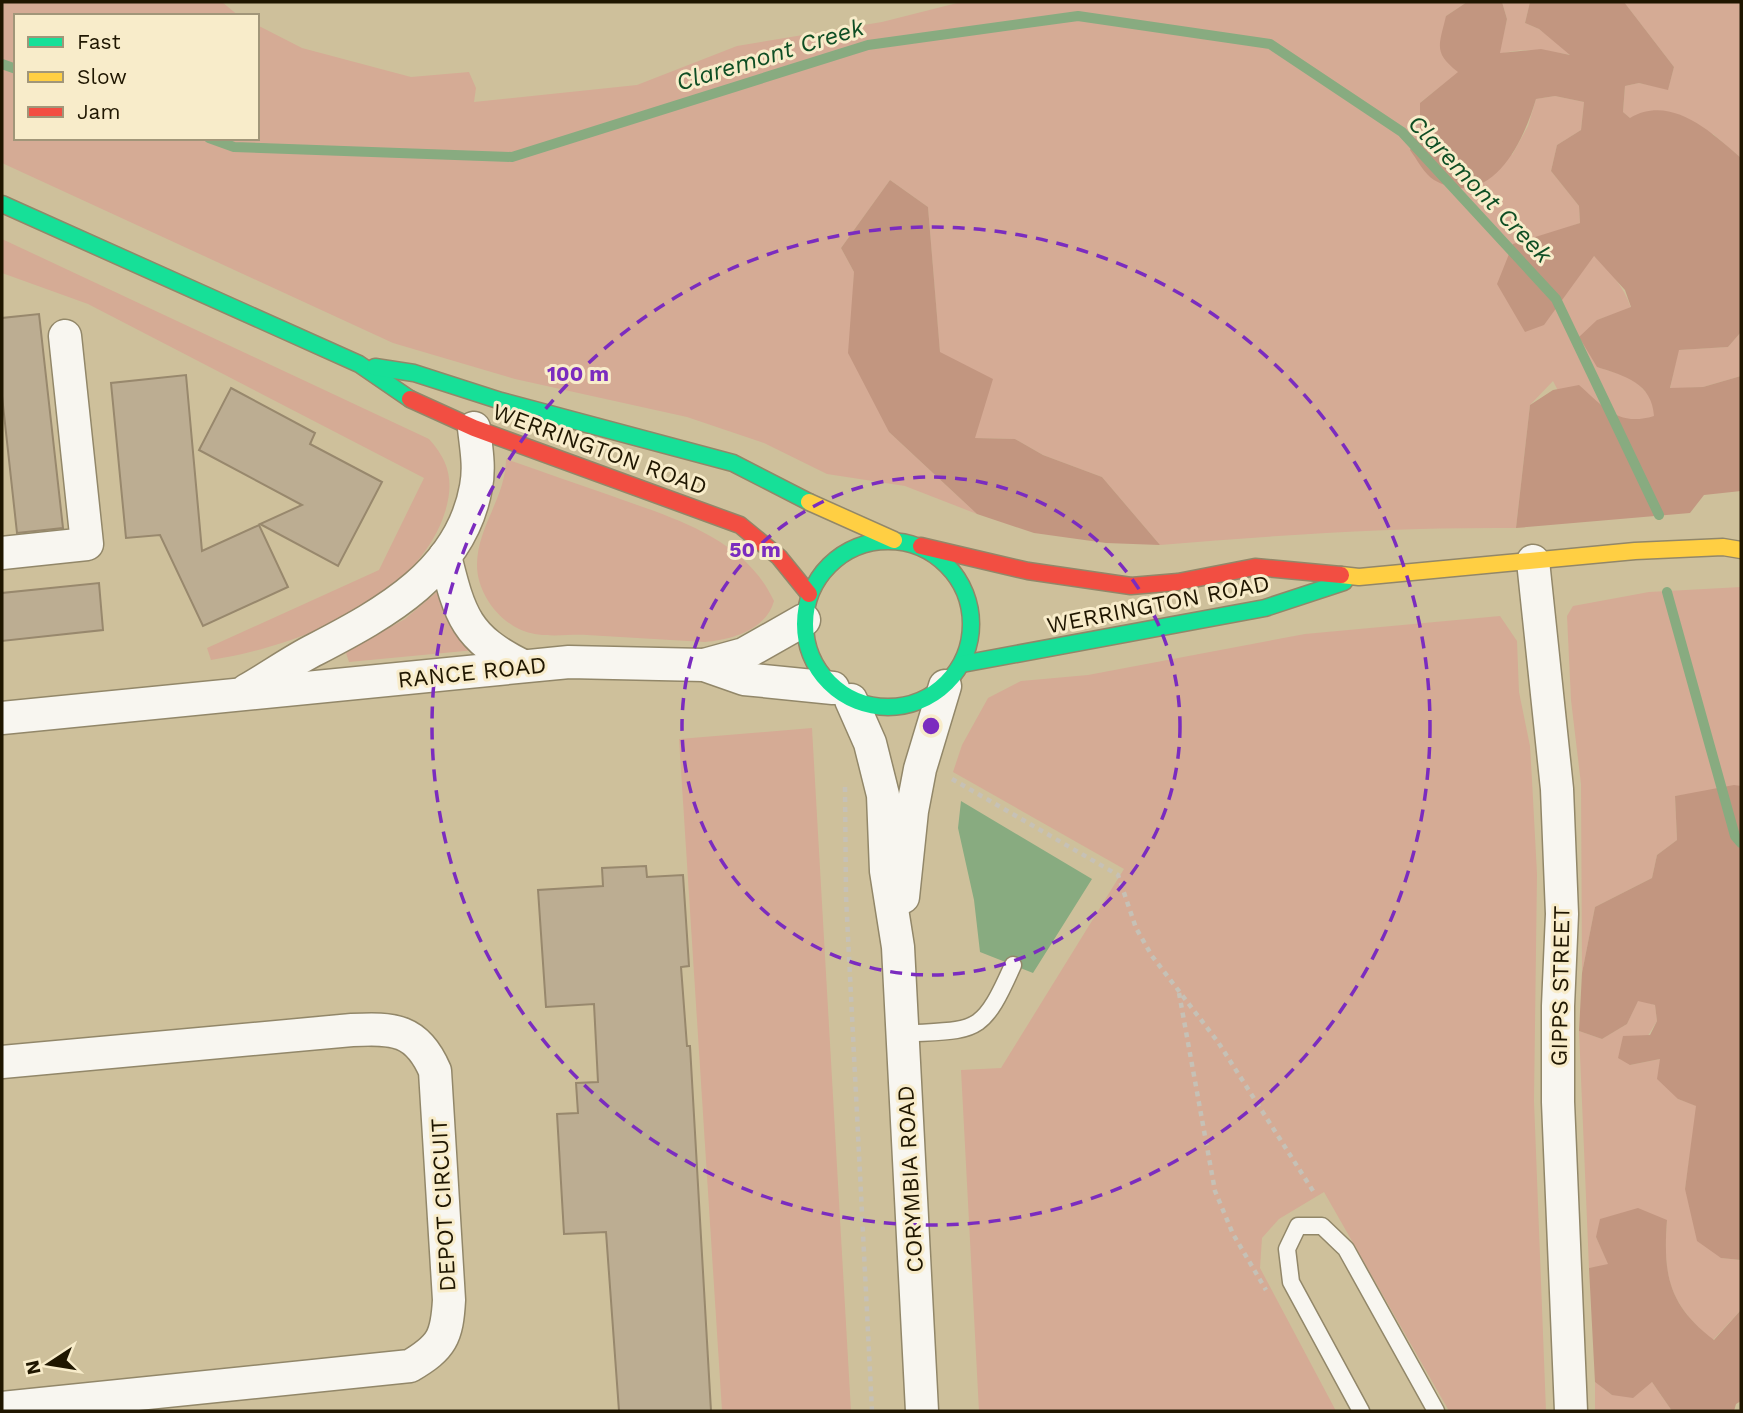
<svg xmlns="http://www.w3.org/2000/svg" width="1743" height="1413" font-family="'Work Sans',sans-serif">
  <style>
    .green { fill: #d5ab95 }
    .forest { fill: #c29680 }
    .water { fill: #88ab80 }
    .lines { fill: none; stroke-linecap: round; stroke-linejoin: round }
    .stream { stroke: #88ab80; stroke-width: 10 }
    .building { fill: #bcad92; stroke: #98886d; stroke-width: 2 }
    .lane-casing { stroke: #928769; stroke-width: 19 }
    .street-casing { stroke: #928769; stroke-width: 35 }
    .fast-casing { stroke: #928769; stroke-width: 19 }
    .slow-casing { stroke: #928769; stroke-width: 19 }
    .jam-casing { stroke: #928769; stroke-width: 19 }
    .path { stroke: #c6c1b6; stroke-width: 4.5; stroke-dasharray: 5 5; stroke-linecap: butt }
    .lane { stroke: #f8f6f0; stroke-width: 16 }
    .street { stroke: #f8f6f0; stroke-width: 32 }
    .fast { stroke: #16e098; stroke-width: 16 }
    .slow { stroke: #ffcf43; stroke-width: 16 }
    .jam { stroke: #f24e42; stroke-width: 16 }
    .ring { fill: none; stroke: #7b2cbf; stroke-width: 3.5; stroke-dasharray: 12 9 }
    .labels { text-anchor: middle; stroke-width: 6; stroke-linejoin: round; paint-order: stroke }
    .street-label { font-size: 23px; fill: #1f1600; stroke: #f8ecca }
    .water-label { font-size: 24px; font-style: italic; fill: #0e4e24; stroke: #f8ecca }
    .centre { fill: #7b2cbf; stroke: #f8ecca; stroke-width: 3.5 }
    .ring-label { font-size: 21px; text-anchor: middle; font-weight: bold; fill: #7b2cbf; stroke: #f8ecca; stroke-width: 6; stroke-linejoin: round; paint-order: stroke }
  </style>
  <rect width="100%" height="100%" fill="#cec09b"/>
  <g class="green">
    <path d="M2,2H222L239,16H16V138H257V25L302,48L411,77L469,72L476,88L474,102L637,85L737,46L882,22L961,2H1467L1446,16L1459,72L1421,102L1512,155L1528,126L1536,99L1555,96L1584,102L1581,130L1557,145L1551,171L1579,206L1580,223L1563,229C1589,252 1620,274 1631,308L1597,320V367L1633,378L1653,400L1690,513L1616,502L1553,381L1530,405L1516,528C1397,527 1279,535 1160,545L1102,477L1043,455L1015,439L975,438L940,353L928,207L890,180L841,248L854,272L853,299L889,432L977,514L905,486L827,474L764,443L687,417L515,379L393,343L2,163Z"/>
    <path d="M1502,2H1530L1525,23L1539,29L1572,55C1547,51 1525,47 1499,54L1507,19Z"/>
    <polygon points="1624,2 1741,2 1741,158 1713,134 1630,118 1623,112 1625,86 1639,83 1668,89 1674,67"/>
    <path d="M2,239L429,439C450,462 454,483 445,512C417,601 295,647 211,660L207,648L379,570L424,478L88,304L2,273Z"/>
    <polygon points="1741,332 1741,376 1703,387 1670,389 1678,350 1728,347"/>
    <path d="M506,459C541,471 577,484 612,496C673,518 745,538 774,601C766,630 731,640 705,642C665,640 626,637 587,635C565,634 539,639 519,629C496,618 477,591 477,565C477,527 506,497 506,459Z"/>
    <polygon points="1741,587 1741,786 1675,796 1677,840 1657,855 1652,878 1595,907 1582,973 1581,784 1571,700 1567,616 1573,606 1649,592"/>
    <polygon points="438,591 475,650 349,662 346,653 351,649 405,619"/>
    <polygon points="1500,616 1517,641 1519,692 1530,746 1532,780 1537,874 1534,1101 1546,1411 1449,1411 1324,1192 1279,1219 1262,1238 1260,1268 1336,1411 979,1411 961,1070 1001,1068 1124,869 953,772 962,745 988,698 1021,681 1088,675 1305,634"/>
    <polygon points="812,728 851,1411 722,1411 679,739"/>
    <path d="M1638,1000L1655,1005L1657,1021L1630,1065L1660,1059L1678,1099L1697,1106L1685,1189L1721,1258L1741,1260V1310L1713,1340C1668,1303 1663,1276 1667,1220L1596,1237L1609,1265L1589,1268L1579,1031L1602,1039L1627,1024Z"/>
    <polygon points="1595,1382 1612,1395 1652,1382 1672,1411 1595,1411"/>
  </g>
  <g class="forest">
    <path d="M1467,2H1502L1507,19L1500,53L1541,49L1570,55L1539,29L1525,23L1530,2H1624L1674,67L1668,90L1639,83L1625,86L1623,112L1630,118C1671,94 1711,132 1741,158V332L1728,347L1679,350L1670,388L1703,387L1741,376V491L1704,495L1690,513L1516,528L1530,405L1553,390L1579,385C1604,407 1618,427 1654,416C1652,383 1625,376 1597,367L1579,337L1597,320L1631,307L1625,290L1594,256L1544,325L1525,332L1497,284L1513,244L1580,223L1579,206L1551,171L1557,145L1581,130L1584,102L1555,96L1536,99C1523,143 1491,212 1434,180C1425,175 1416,158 1410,150L1420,129V103L1458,72C1433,52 1439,46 1446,16Z"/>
    <polygon points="890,180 928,207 940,352 993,379 975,438 1015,439 1043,455 1102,477 1160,545 1106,543 1034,533 977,514 889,432 848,353 854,272 841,248"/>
    <polygon points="1734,785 1741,786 1741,1260 1721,1258 1697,1241 1685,1189 1696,1106 1678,1099 1657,1079 1660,1059 1630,1065 1618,1058 1623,1036 1650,1035 1657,1021 1655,1005 1638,1001 1627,1024 1602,1039 1579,1031 1582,973 1595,907 1652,878 1657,855 1677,840 1675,796"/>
    <path d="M1638,1208L1667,1220C1663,1274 1668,1305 1714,1340L1741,1310V1401L1736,1404L1734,1411H1672L1652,1382L1633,1398L1612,1395L1595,1382L1589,1268L1608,1264L1596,1237L1600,1219Z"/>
  </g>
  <polygon class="water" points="961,801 1092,879 1033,973 980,952 974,900 958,828"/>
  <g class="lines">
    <g class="stream">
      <polyline points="2,64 16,69"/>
      <polyline points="209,138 234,147 512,157 868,45 1078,16 1270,44 1402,132 1556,299 1659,515"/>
      <polyline points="1667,592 1735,836 1741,843"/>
    </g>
  </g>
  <g class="building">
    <polygon points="39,314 63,528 17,533 2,396 2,318"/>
    <polygon points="186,375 202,551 259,525 288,587 203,626 160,535 126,538 111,383"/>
    <polygon points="231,388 315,433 310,444 382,482 338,566 260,524 302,505 199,450"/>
    <polygon points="99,583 103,630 2,641 2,593"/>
    <polygon points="646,866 647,877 683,875 689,966 681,967 687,1046 690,1046 711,1411 619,1411 606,1232 564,1234 557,1114 578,1113 576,1083 598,1082 594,1004 546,1007 538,890 603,886 602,868"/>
  </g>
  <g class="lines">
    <defs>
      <g id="lane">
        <path d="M902,1034C977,1029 981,1037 1013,965"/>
        <polyline points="1361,1411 1291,1282 1287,1249 1298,1226 1322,1226 1346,1249 1436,1411"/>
      </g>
      <g id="street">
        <polyline points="2,553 87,544 65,336"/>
        <path d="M445,556C460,616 466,638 523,666"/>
        <polyline points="1533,561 1557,789 1562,914 1558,1006 1558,1102 1571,1411"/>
        <polyline points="704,665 744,654 804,620"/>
        <path d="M247,690C270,677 292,661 316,649C385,613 461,572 476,487C480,467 476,447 474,428"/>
        <polyline points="851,700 870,743 883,795 886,871 898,947 922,1411"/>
        <polyline points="2,718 569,662 704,665 744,679 833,688"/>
        <polyline points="903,897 912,811 920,769 945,686"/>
        <path d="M2,1062L352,1030C394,1028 417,1029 435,1071L449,1300C447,1337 442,1347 410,1366L2,1408"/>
      </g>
      <g id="fast">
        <polyline points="2,204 359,364 410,399"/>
        <polyline points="375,367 414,373 501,401 733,463 809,502"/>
        <circle cx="888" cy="624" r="83"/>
        <polyline points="962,664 1265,608 1344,582"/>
      </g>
      <g id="slow">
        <polyline points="809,502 894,540"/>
        <polyline points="1341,575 1359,577 1635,551 1723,547 1741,550"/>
      </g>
      <g id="jam">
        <polyline points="410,399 474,428 740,525 779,557 809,594"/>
        <polyline points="921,546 1028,571 1131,586 1178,582 1255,567 1341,575"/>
      </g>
    </defs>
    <use href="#lane" class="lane-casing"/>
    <use href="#street" class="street-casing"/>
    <use href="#fast" class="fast-casing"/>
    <use href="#slow" class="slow-casing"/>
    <use href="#jam" class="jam-casing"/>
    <g class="path">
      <polyline points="952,779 1118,875 1136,928 1152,956 1218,1042 1315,1194"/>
      <polyline points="845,787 846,897 872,1411"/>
      <polyline points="1179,993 1215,1191 1233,1234 1266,1290"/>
    </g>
    <use href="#lane" class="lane"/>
    <use href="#street" class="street"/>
    <use href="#fast" class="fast"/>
    <use href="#slow" class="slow"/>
    <use href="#jam" class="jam"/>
  </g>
  <g class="ring">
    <circle cx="931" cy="726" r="249"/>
    <circle cx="931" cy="726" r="499"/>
  </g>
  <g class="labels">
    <g class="street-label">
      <text transform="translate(600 449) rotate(20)" y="8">WERRINGTON ROAD</text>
      <text transform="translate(1158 604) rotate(-11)" y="8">WERRINGTON ROAD</text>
      <text transform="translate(472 672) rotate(-6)" y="8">RANCE ROAD</text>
      <text transform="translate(1560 986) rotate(-89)" y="8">GIPPS STREET</text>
      <text transform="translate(910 1179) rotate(-93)" y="8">CORYMBIA ROAD</text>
      <text transform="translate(443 1205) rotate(-93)" y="8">DEPOT CIRCUIT</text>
    </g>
    <g class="water-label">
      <text transform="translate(770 55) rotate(-17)" y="8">Claremont Creek</text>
      <text transform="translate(1480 189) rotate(46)" y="8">Claremont Creek</text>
    </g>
  </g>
  <circle cx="931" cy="726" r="10" class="centre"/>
  <g class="ring-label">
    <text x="578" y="381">100 m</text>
    <text x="755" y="557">50 m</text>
  </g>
  <rect width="1743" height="1413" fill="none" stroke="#1f1600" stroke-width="7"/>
  <rect x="14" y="14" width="245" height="126" fill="#f8ecca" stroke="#a19679" stroke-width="2"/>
  <rect x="28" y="37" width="35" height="10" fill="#16e098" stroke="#a19679" stroke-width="2"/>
  <text x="77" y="49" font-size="21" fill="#1f1600">Fast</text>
  <rect x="28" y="72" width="35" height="10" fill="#ffcf43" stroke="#a19679" stroke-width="2"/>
  <text x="77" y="84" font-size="21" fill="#1f1600">Slow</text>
  <rect x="28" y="107" width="35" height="10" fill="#f24e42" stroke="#a19679" stroke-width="2"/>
  <text x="77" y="119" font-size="21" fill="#1f1600">Jam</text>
  <g transform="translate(49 1364) rotate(258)" stroke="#f8ecca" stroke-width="5" paint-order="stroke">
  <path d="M0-5L12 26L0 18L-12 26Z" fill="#1f1600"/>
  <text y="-10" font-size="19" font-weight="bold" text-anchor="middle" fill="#1f1600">N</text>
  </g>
</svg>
